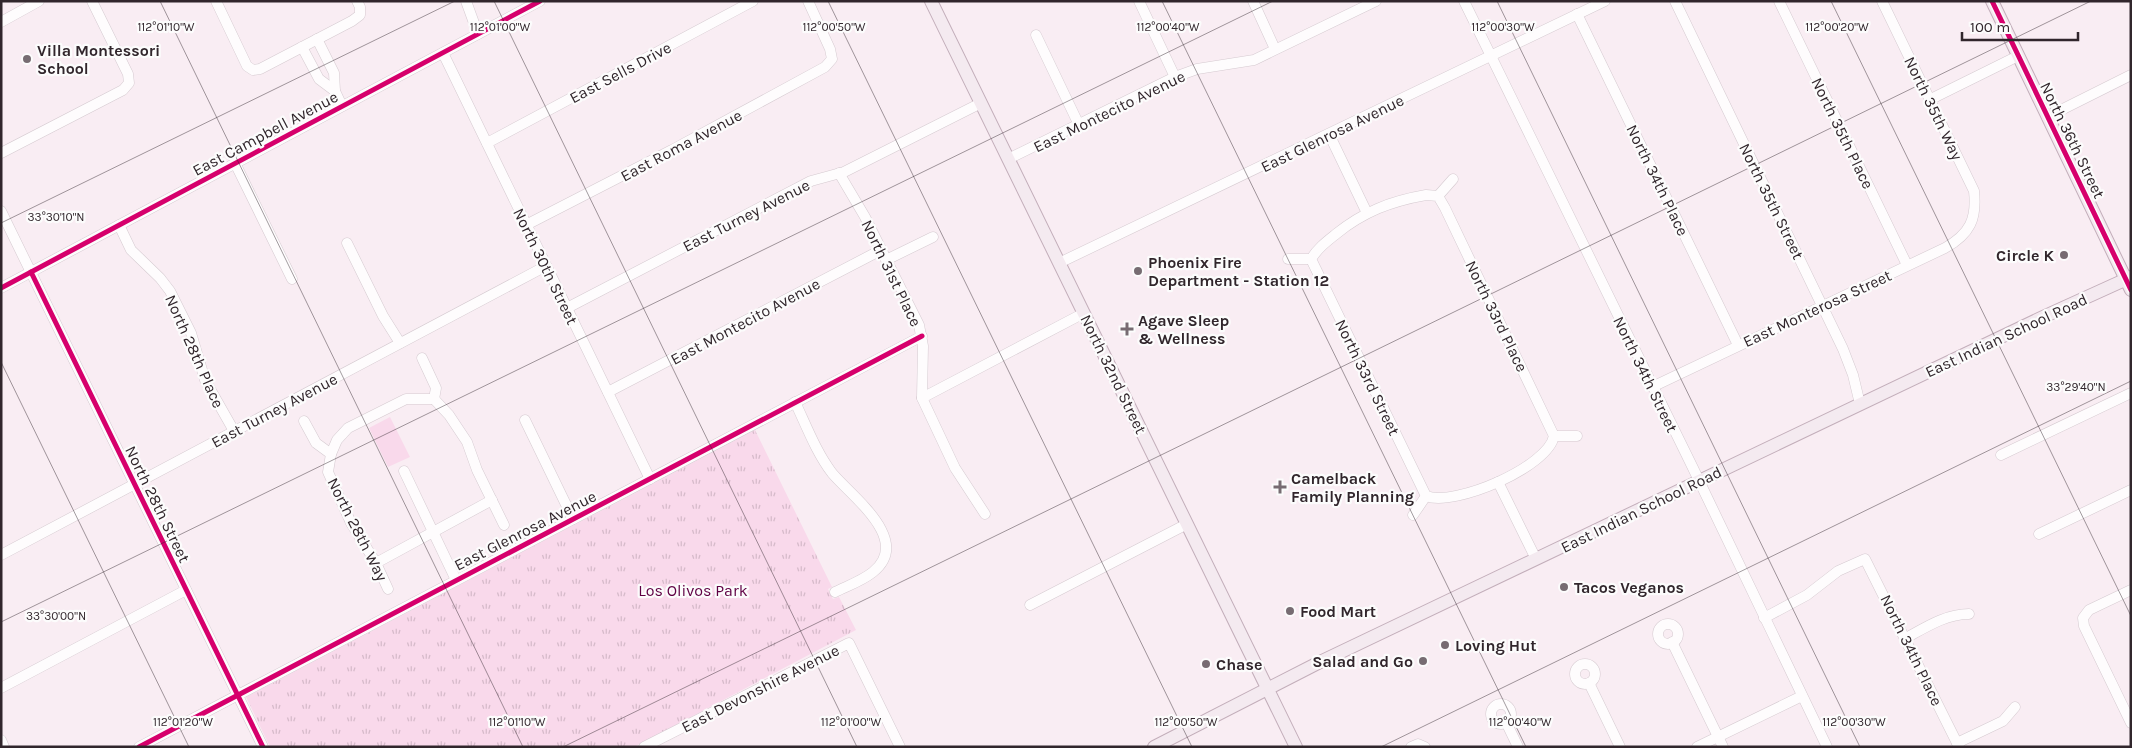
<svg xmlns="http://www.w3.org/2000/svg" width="2132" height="748" font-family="Karla,sans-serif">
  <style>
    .green { fill: #f9d9eb }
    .park { fill: url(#park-tufts) }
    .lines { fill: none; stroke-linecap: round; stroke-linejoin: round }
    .minor-casing { stroke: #d5cad0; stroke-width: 11 }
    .major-casing { stroke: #c3aeba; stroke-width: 14 }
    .minor { stroke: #fefcfd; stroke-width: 10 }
    .major { stroke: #f4eaf0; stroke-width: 12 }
    .cycleway-casing { stroke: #fcfcfc; stroke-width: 8 }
    .cycleway { stroke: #d6006c; stroke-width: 5 }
    .ticks { fill: none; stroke: #31262c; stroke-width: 1; stroke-opacity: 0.45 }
    .poi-dot { fill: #776c72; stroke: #fcfcfc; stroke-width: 2 }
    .labels { text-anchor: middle; stroke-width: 4.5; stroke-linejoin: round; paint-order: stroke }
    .poi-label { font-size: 16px; font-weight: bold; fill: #31262c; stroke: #fcfcfc; text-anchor: start }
    .street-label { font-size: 16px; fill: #31262c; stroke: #fcfcfc }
    .park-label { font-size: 16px; fill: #5f0044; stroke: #fcfcfc }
    .ticks-label { font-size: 12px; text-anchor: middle; fill: #31262c; stroke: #fcfcfc; stroke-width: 4.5; stroke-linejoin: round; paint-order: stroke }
  </style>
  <defs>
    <pattern id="park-tufts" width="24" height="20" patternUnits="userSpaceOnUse" patternTransform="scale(1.25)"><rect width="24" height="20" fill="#f9d9eb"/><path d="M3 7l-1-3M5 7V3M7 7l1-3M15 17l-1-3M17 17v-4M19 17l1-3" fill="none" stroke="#d6baca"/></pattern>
  </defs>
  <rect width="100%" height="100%" fill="#f9edf3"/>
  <polygon class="green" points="390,417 410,457 388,467 369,428"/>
  <polygon class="park" points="755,430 832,587 828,589 833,599 839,597 856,630 634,747 270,747 246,697"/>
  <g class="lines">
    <defs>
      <g id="minor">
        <polyline points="216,1 247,66 253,70 260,69 352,21 360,15 360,7 357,1"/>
        <polyline points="466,1 478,34"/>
        <polyline points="1139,1 1175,77"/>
        <polyline points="1253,1 1275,49"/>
        <polyline points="1464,1 1692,466 1827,747"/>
        <polyline points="1675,1 1843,349 1853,375 1860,404"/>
        <polyline points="1779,1 1907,265"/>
        <polyline points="1577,14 1738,345"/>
        <polyline points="1,22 39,1"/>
        <polyline points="1036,35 1079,125"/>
        <polyline points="317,39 334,73 335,91 342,106"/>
        <polyline points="302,47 319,79 335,91"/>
        <polyline points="443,53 650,479"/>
        <polyline points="1929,100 2018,56"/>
        <polyline points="2047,117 2131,75"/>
        <polyline points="1329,134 1367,213"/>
        <polyline points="487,143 753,1"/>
        <polyline points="1,153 123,90 129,83 128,74 92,1"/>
        <polyline points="1008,159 1175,77 1197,69 1254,60 1376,1"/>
        <polyline points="235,163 292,279"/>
        <polyline points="839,173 865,217 919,325 923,346 922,398 955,468 985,514"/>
        <path d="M1426,195L1438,196L1445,208L1554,436C1548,467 1455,507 1426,496L1311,259C1318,248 1326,242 1336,234C1363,212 1391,201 1426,195Z"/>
        <polyline points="1438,196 1453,179"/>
        <polyline points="1,211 263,747"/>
        <polyline points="119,225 131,250 160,278 170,291 191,333 205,380 234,431"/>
        <polyline points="526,225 672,150 825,67 832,59 830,49 808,1"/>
        <polyline points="347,243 383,316 400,343"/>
        <polyline points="1288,259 1311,259"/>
        <polyline points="886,260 933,237"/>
        <polyline points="1059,263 1605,1"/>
        <polyline points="1,288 540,1"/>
        <polyline points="567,308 811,181 844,172 981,103"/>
        <polyline points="422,358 436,388 434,399"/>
        <path d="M1652,387L1945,248C1970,234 1977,219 1974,191L1882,1"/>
        <polyline points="608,392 881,250"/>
        <polyline points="922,398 1084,313"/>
        <polyline points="434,399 449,415 467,442 477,470 504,525"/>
        <path d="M795,402C806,425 816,452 832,473C851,496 913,540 873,572C862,581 847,586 835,592"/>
        <polyline points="525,420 573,519"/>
        <polyline points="304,421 316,443 331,454 328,472 351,523 376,563 388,589"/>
        <polyline points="1554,436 1577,436"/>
        <polyline points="331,454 337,440 348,428 406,399 434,399"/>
        <polyline points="2001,455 2131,393"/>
        <polyline points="404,471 456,580"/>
        <polyline points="1498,482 1536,559"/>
        <polyline points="1413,515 1426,496"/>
        <polyline points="2039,534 2131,490"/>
        <polyline points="1,555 546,266"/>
        <polyline points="376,563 492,500"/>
        <polyline points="2131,590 2089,610 2083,618 2084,626 2131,723"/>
        <polyline points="1030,605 1187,524"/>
        <polyline points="1764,618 1807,595 1838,571 1865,559 1957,743"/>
        <circle cx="1668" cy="634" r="10"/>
        <path d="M1906,638C1926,627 1946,614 1969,614"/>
        <polyline points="1672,642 1723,747"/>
        <circle cx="1585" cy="674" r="10"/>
        <polyline points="1589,683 1620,747"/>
        <polyline points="1,688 186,590"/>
        <circle cx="1501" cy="714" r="10"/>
        <polyline points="1506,722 1518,747"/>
        <polyline points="1,740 4,747"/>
        <polyline points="139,747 922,336"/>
        <polyline points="644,747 849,643 900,747"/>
        <polyline points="1411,747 1418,744 1425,747"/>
        <polyline points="1697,747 1802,696"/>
        <polyline points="1959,747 1957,743 2003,721 2015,707"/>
      </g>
      <g id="major">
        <polyline points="931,1 1296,747"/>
        <polyline points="1992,1 2131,290"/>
        <polyline points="1154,747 1320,662 2043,317 2131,277"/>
      </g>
    </defs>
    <use href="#minor" class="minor-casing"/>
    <use href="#major" class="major-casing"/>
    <use href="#minor" class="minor"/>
    <use href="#major" class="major"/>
    <defs>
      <g id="cycleway">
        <polyline points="1992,1 2131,290"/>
        <polyline points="31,272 263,747"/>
        <polyline points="1,288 540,1"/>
        <polyline points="139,747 922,336"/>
      </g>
    </defs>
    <use href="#cycleway" class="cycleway-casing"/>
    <use href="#cycleway" class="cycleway"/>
  </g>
  <path class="ticks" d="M160,1L523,747M494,1L857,747M828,1L1192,747M1162,1L1526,747M1497,1L1860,747M1831,1L2131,616M1,223L455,1M1,362L189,747M1,622L1273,1M563,747L2091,1M1381,747L2131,381"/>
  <g class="poi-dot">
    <circle cx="27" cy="59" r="5"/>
    <circle cx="2064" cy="255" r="5"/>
    <circle cx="1138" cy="271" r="5"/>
    <path d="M1124.5 321.5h5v5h5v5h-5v5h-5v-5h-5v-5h5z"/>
    <path d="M1277.5 479.5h5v5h5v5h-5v5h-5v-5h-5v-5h5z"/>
    <circle cx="1564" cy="587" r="5"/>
    <circle cx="1290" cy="611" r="5"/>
    <circle cx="1445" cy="645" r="5"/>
    <circle cx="1423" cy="661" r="5"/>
    <circle cx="1206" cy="664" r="5"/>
  </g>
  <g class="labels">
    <g class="poi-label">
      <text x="37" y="56">Villa Montessori<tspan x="37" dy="18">School</tspan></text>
      <text x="2054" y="261" text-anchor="end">Circle K</text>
      <text x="1148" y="268">Phoenix Fire<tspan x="1148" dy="18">Department - Station 12</tspan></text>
      <text x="1138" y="326">Agave Sleep<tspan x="1138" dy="18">&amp; Wellness</tspan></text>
      <text x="1291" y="484">Camelback<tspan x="1291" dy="18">Family Planning</tspan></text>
      <text x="1574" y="593">Tacos Veganos</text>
      <text x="1300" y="617">Food Mart</text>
      <text x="1455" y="651">Loving Hut</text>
      <text x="1413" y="667" text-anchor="end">Salad and Go</text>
      <text x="1216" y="670">Chase</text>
    </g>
    <g class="street-label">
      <text transform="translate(620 72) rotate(-28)" y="6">East Sells Drive</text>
      <text transform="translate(1934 108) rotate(64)" y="6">North 35th Way</text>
      <text transform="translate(1109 111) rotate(-26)" y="6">East Montecito Avenue</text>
      <text transform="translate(265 133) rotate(-28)" y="6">East Campbell Avenue</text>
      <text transform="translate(1332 133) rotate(-26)" y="6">East Glenrosa Avenue</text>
      <text transform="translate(1843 133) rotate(64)" y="6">North 35th Place</text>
      <text transform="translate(2073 140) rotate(64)" y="6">North 36th Street</text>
      <text transform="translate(681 145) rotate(-28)" y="6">East Roma Avenue</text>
      <text transform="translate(1658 180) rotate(64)" y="6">North 34th Place</text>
      <text transform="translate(1772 201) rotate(64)" y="6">North 35th Street</text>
      <text transform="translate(746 215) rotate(-27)" y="6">East Turney Avenue</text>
      <text transform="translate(546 266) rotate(64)" y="6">North 30th Street</text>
      <text transform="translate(892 273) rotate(64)" y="6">North 31st Place</text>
      <text transform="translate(1817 308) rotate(-25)" y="6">East Monterosa Street</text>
      <text transform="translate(1497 316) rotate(64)" y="6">North 33rd Place</text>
      <text transform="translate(745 321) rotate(-28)" y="6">East Montecito Avenue</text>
      <text transform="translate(2006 335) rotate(-25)" y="6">East Indian School Road</text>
      <text transform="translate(195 351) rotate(66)" y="6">North 28th Place</text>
      <text transform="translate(1114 374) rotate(64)" y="6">North 32nd Street</text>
      <text transform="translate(1646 374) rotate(64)" y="6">North 34th Street</text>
      <text transform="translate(1368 377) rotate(64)" y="6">North 33rd Street</text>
      <text transform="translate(274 410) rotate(-28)" y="6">East Turney Avenue</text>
      <text transform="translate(158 504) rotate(64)" y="6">North 28th Street</text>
      <text transform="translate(1641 509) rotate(-26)" y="6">East Indian School Road</text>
      <text transform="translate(358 529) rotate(63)" y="6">North 28th Way</text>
      <text transform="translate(525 530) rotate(-27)" y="6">East Glenrosa Avenue</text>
      <text transform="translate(1912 650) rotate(64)" y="6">North 34th Place</text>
      <text transform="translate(760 688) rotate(-27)" y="6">East Devonshire Avenue</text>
    </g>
    <g class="park-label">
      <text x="693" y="596">Los Olivos Park</text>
    </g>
  </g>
  <g class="ticks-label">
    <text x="166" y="31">112°01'10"W</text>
    <text x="500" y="31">112°01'00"W</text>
    <text x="834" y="31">112°00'50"W</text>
    <text x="1168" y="31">112°00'40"W</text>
    <text x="1503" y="31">112°00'30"W</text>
    <text x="1837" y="31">112°00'20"W</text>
    <text x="56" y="221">33°30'10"N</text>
    <text x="2076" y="391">33°29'40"N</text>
    <text x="56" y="620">33°30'00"N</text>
    <text x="183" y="726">112°01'20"W</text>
    <text x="517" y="726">112°01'10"W</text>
    <text x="851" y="726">112°01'00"W</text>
    <text x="1186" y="726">112°00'50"W</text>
    <text x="1520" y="726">112°00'40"W</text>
    <text x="1854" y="726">112°00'30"W</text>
  </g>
  <rect width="2132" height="748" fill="none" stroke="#31262c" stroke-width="5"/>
  <path d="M1962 32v8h116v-8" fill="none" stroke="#31262c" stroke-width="2.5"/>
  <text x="1970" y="32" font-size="15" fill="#31262c" stroke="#fcfcfc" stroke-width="4" paint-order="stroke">100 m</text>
</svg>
